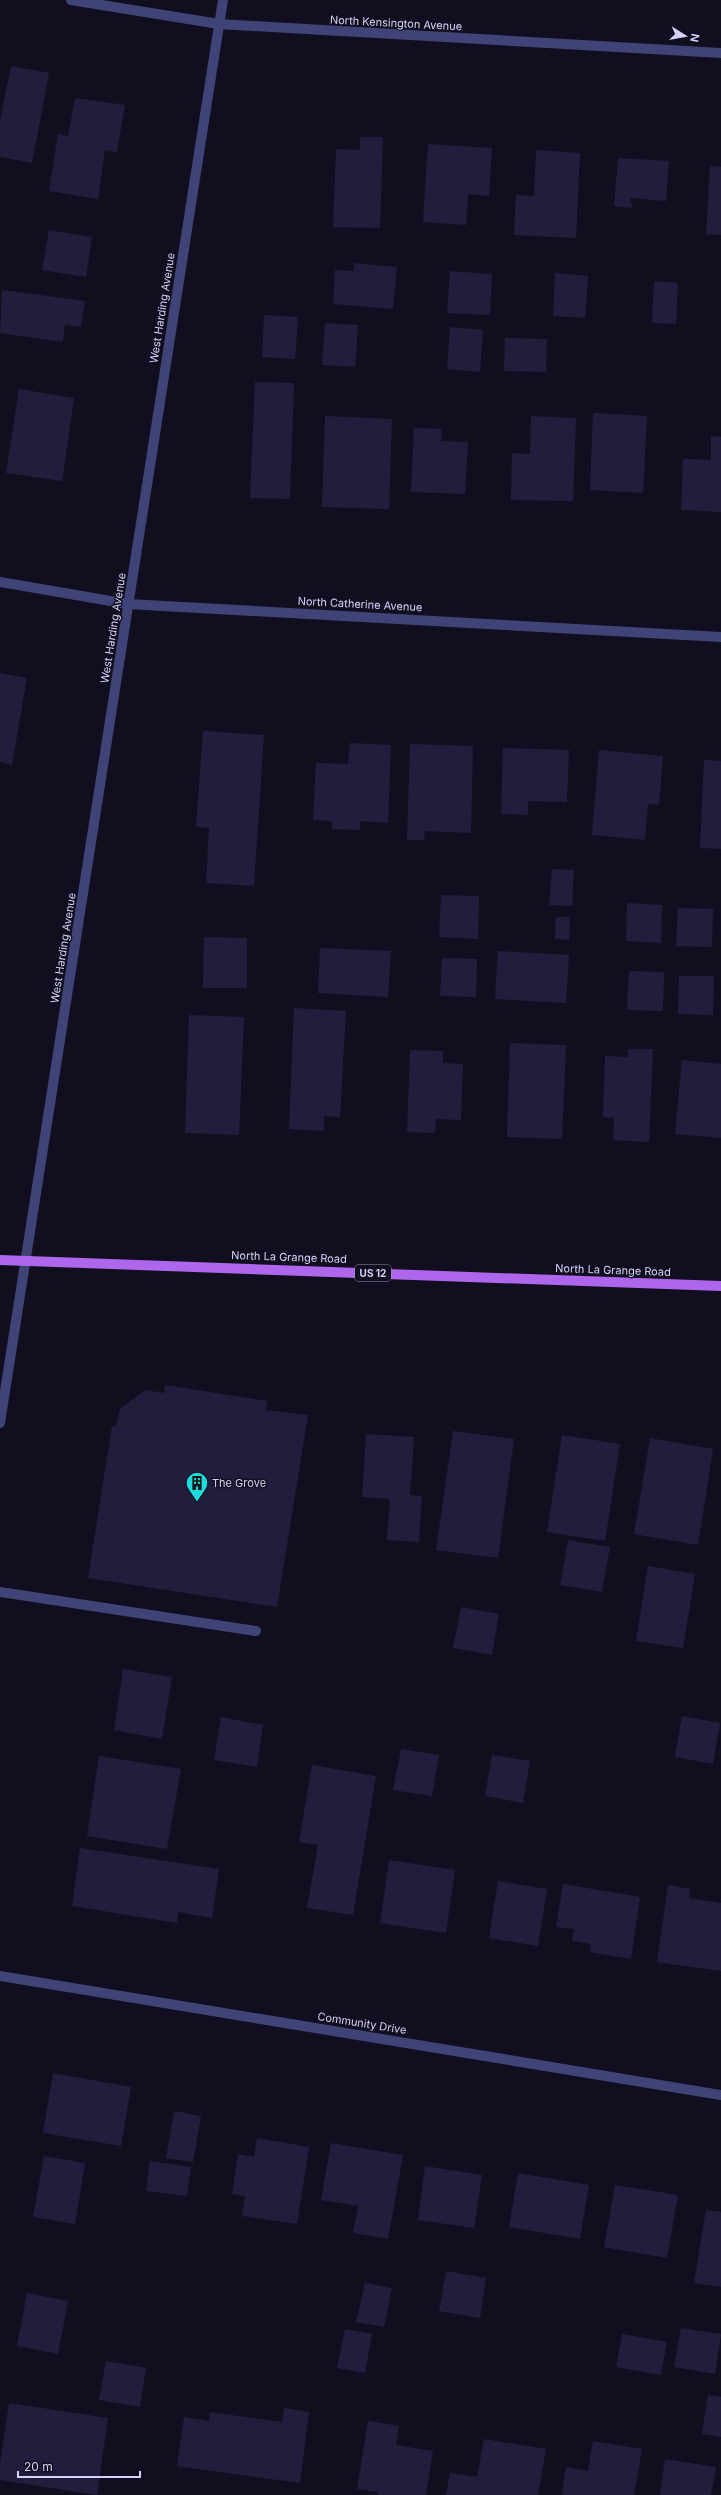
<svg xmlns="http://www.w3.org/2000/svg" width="721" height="2495" font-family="Inter,sans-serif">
  <rect width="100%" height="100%" fill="#110f1f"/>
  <g fill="#211e3d">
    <path d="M11 66 49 73 32 163 0 157V121Z"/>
    <path d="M75 98 125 105 117 152 105 150 98 199 49 191 58 134 68 136Z"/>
    <path d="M360 137H383L380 228 333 227 336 149 360 150Z"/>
    <path d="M428 144 492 148 489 196 468 194 466 225 423 222Z"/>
    <path d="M536 150 580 153 576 238 514 235 516 195 534 196Z"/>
    <path d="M618 158 669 161 666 201 630 198 633 208 614 206Z"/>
    <path d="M710 166 721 167V235L706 234Z"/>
    <path d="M49 230 92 237 86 277 42 270Z"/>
    <path d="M354 263 397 267 393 309 333 304 335 270 354 271Z"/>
    <path d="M450 271 492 274 490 315 447 313Z"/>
    <path d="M555 273 588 276 585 318 553 316Z"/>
    <path d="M654 281 678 283 676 324 652 323Z"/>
    <path d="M2 290 85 301 81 327 65 325 63 342 0 333Z"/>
    <path d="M264 315 298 317 295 359 262 357Z"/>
    <path d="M325 323 358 325 355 367 322 365Z"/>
    <path d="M450 327 483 330 480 372 447 369Z"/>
    <path d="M505 338 547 339 546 372 504 371Z"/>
    <path d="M255 382 294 383 290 499 250 498Z"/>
    <path d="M19 389 74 398 62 481 6 473Z"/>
    <path d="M593 413 647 416 643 493 590 490Z"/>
    <path d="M325 416 392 419 389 509 322 507Z"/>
    <path d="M531 416 576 418 573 501 511 500 512 453 530 454Z"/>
    <path d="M414 428 442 429 441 441 468 442 465 494 411 492Z"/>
    <path d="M711 436 721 437V512L681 510 683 459 711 460Z"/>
    <path d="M0 673 27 678 12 765 0 762Z"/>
    <path d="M203 731 264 735 254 886 206 883 209 828 196 827Z"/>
    <path d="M350 743 391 745 388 823 360 821V830L332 829V821L313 820 316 763 348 764Z"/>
    <path d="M410 744 473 746 471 833 425 831 424 840H407Z"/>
    <path d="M503 748 569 750 567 802 528 801V815L501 814Z"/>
    <path d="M599 750 663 756 659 805 648 804 645 840 592 835Z"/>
    <path d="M704 760 721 761V849L700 848Z"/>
    <path d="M552 869 574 870 572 906 549 905Z"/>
    <path d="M441 895 479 896 478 939 439 937Z"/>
    <path d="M627 903 662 905 661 943 626 941Z"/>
    <path d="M678 908 713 909 712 947 676 946Z"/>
    <path d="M556 917H570L569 940 555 939Z"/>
    <path d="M204 937 247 938V988H203Z"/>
    <path d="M320 948 391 951 388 997 318 993Z"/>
    <path d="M498 951 569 955 566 1003 495 999Z"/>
    <path d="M442 958 477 959 476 997 440 996Z"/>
    <path d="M629 971 664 972 663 1011 627 1010Z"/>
    <path d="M679 976H714L713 1015 678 1014Z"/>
    <path d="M294 1008 346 1011 340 1117 324 1116V1131L289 1129Z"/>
    <path d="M189 1015 244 1017 239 1135 185 1133Z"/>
    <path d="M510 1043 566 1045 562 1139 507 1137Z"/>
    <path d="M628 1049H653L649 1142 613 1140 614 1118 603 1117 605 1056 628 1057Z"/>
    <path d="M410 1050 443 1051V1063L463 1064 461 1120 436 1119 435 1133 407 1132Z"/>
    <path d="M682 1060 721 1064V1138L675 1134Z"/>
    <path d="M165 1385 267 1401 266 1410 308 1415 277 1607 88 1578 112 1426 116 1427 120 1409 145 1390 164 1393Z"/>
    <path d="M453 1431 514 1439 498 1558 436 1550Z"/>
    <path d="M366 1434 414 1437 410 1495 422 1496 419 1542 387 1540 390 1499 362 1497Z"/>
    <path d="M562 1435 620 1444 605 1541 547 1532Z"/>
    <path d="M650 1438 713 1449 698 1545 634 1534Z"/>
    <path d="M568 1540 610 1547 602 1592 560 1585Z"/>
    <path d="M648 1566 695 1574 683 1648 636 1641Z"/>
    <path d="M461 1607 499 1614 492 1655 453 1648Z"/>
    <path d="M123 1669 172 1677 162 1739 114 1730Z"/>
    <path d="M682 1716 720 1723 713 1764 675 1757Z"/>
    <path d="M221 1717 263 1725 257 1767 214 1760Z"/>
    <path d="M401 1749 439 1755 432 1796 393 1790Z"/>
    <path d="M492 1755 530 1761 523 1803 485 1796Z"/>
    <path d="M99 1756 181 1769 167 1849 87 1836Z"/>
    <path d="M312 1765 376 1776 353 1915 307 1908 318 1845 299 1842Z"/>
    <path d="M80 1848 219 1869 212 1918 178 1912 177 1923 72 1906Z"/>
    <path d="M389 1860 455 1870 446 1933 380 1923Z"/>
    <path d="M498 1881 547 1889 538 1946 489 1938Z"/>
    <path d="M563 1884 640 1897 631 1959 590 1952 591 1944 572 1941 574 1929 556 1927Z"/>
    <path d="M668 1885 690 1889 689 1898 721 1903V1971L657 1962Z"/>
    <path d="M53 2073 131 2087 121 2146 43 2133Z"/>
    <path d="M174 2111 201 2116 193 2162 166 2158Z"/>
    <path d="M257 2138 309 2147 297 2224 242 2216 245 2196 232 2194 238 2154 254 2157Z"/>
    <path d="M331 2143 403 2155 388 2239 353 2233 358 2206 321 2200Z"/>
    <path d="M44 2156 85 2163 75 2224 33 2217Z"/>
    <path d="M150 2161 191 2167 187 2196 146 2191Z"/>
    <path d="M425 2166 482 2175 474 2228 418 2220Z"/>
    <path d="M518 2173 589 2185 580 2239 509 2227Z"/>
    <path d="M615 2185 678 2195 667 2258 604 2247Z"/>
    <path d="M706 2210 721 2212V2287L694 2283Z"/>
    <path d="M446 2271 486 2278 480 2318 439 2311Z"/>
    <path d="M365 2283 392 2288 384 2327 356 2322Z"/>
    <path d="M27 2293 68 2301 58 2354 17 2346Z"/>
    <path d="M681 2328 721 2334 715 2374 674 2367Z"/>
    <path d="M345 2329 372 2334 365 2373 337 2368Z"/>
    <path d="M622 2334 667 2342 661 2375 616 2367Z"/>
    <path d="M106 2361 146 2368 140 2407 99 2400Z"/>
    <path d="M708 2395 721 2397V2437L702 2434Z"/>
    <path d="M9 2403 108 2418 97 2495 0 2480V2464Z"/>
    <path d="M284 2408 309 2412 300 2483 177 2466 184 2417 209 2421 210 2412 282 2422Z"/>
    <path d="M368 2421 399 2426 396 2445 433 2451 426 2495H378V2492L357 2489Z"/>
    <path d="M484 2439 546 2449 538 2495H446L450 2473 477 2477Z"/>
    <path d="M593 2441 642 2449 634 2495H562L566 2467 588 2471Z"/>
    <path d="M665 2459 716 2467 711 2495H660Z"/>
  </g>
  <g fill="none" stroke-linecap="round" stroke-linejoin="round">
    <g stroke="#404378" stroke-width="10">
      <path d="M71 0 219 24 721 53"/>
      <path d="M0 582 128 604 721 637"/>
      <path d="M0 1423 223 0"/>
      <path d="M0 1592 256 1631"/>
      <path d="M0 1976 721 2095"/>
    </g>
    <path stroke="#ae67ec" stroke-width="10" d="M0 1260 721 1286"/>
  </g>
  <defs>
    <g id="building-pin" transform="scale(1.15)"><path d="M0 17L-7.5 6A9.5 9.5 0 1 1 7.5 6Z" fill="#1cdbdc" stroke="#110f1f"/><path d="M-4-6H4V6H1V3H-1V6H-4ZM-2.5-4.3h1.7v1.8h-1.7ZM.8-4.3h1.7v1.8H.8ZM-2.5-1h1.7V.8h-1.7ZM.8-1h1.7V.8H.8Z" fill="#111"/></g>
  </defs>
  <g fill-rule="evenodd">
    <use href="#building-pin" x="197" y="1483"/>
  </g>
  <g text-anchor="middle" stroke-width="3" stroke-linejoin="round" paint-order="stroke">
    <rect fill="#110f1f" stroke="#9a98b8" stroke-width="1" x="355" y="1265" width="36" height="16" rx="3"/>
    <g font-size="10" font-weight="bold" fill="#d4d3f9">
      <text x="373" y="1277">US 12</text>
    </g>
    <g font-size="11" fill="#d4d3f9" stroke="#110f1f">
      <text transform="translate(396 23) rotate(3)" y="4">North Kensington Avenue</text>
      <text transform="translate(162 308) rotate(-81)" y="4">West Harding Avenue</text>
      <text transform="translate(360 604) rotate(3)" y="4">North Catherine Avenue</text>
      <text transform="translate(113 628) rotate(-81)" y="4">West Harding Avenue</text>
      <text transform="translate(63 948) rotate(-81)" y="4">West Harding Avenue</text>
      <text transform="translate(289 1257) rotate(2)" y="4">North La Grange Road</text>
      <text transform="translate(613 1270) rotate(2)" y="4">North La Grange Road</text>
      <text transform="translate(362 2023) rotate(9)" y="4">Community Drive</text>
    </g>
    <g font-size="11" fill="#d4d3f9" stroke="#110f1f" text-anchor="start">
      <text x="212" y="1487">The Grove</text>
    </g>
  </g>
  <g transform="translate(685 36) rotate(101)" stroke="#110f1f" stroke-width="3" paint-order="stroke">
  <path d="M0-3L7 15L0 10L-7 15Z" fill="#d4d3f9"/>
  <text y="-6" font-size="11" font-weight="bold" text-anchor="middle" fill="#d4d3f9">N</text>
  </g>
  <path d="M18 2471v6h122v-6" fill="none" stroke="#d4d3f9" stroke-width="2"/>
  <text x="24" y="2471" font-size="12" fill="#d4d3f9" stroke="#110f1f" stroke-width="3" paint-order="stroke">20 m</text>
</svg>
